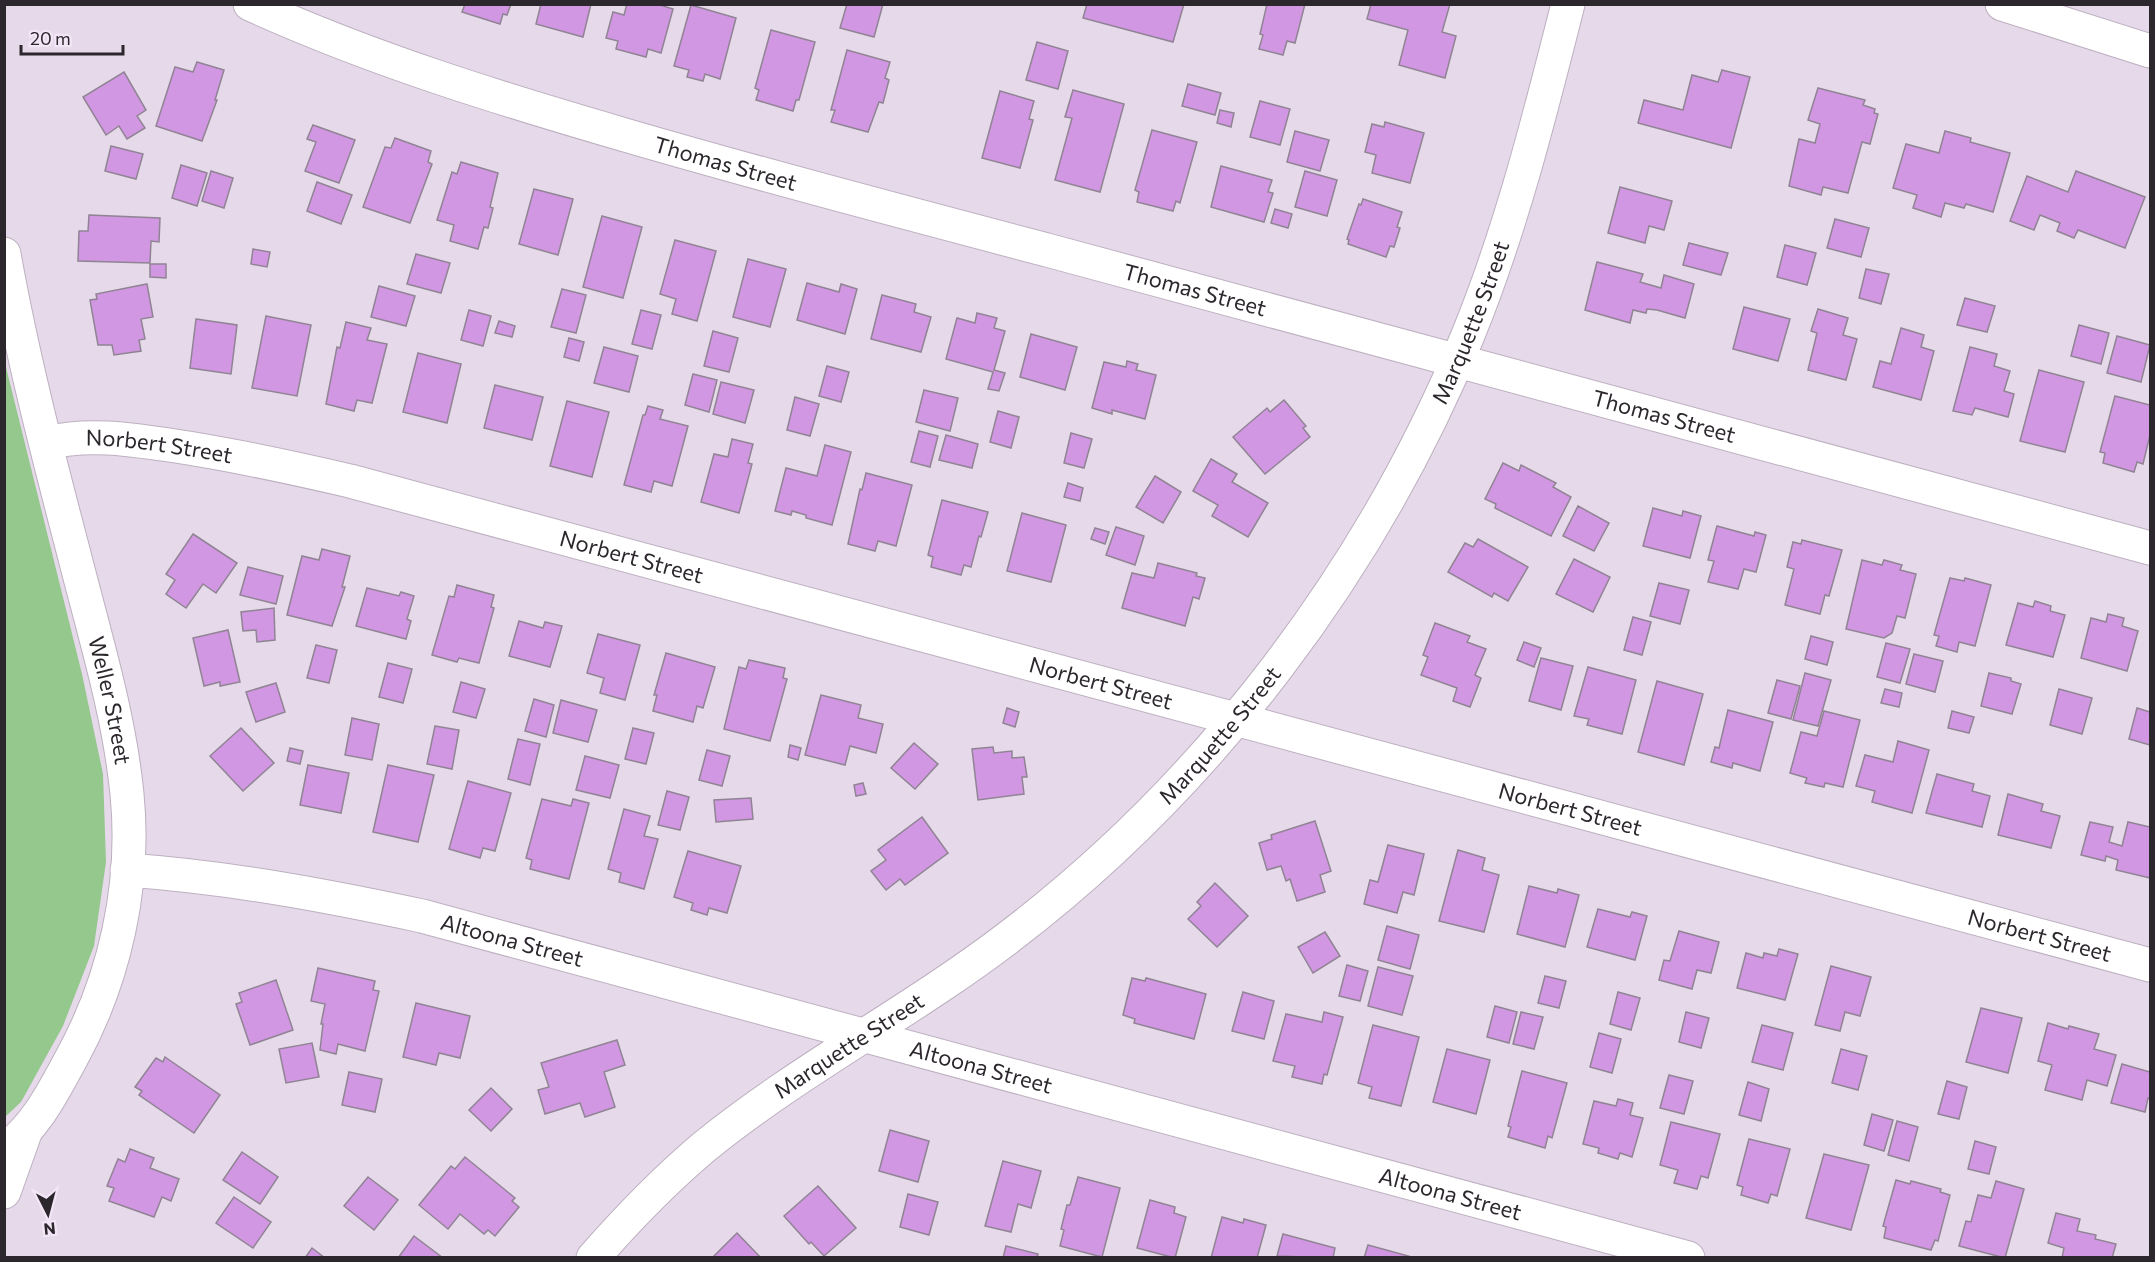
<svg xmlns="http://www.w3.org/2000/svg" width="2155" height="1262" font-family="Commissioner,sans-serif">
  <rect width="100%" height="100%" fill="#e6d9ea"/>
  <path fill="#94c88d" d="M4 359 82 674 103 774 106 862 94 946 63 1026 21 1102 5 1117Z"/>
  <g fill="#d297e3" stroke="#908494" stroke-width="1.5">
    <path d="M465 4H511L507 15 503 14 500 24 462 12Z"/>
    <path d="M541 4H591L583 37 536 24Z"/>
    <path d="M627 4H657L673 9 661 53 648 49 646 57 616 49 618 41 606 38 613 12 624 15Z"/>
    <path d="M847 4H883L874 37 840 28Z"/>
    <path d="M1087 4H1184L1173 42 1083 18Z"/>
    <path d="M1267 4H1305L1295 43 1287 41 1283 55 1259 49 1263 35 1260 34Z"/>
    <path d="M1371 4H1450L1442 32 1456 36 1445 78 1399 65 1408 30 1367 19Z"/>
    <path d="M691 5 736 18 720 79 705 74 703 81 687 77 689 70 674 66Z"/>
    <path d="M771 30 815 42 799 100H796L793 111 756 100 759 90 755 88Z"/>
    <path d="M1037 42 1068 51 1058 89 1026 80Z"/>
    <path d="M847 50 890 62 885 78 889 80 883 103 879 102 868 132 831 122 835 110H831Z"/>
    <path d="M197 62 224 70 215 100H217L202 141 156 126 175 67 193 72Z"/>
    <path d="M1722 70 1750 77 1731 148 1638 123 1644 100 1683 110 1692 75 1718 82Z"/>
    <path d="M124 72 146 110 137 116 145 128 127 139 119 126 106 135 83 97Z"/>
    <path d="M1188 84 1221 93 1215 115 1182 106Z"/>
    <path d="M1818 88 1865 100 1863 105 1875 109 1874 113 1878 114 1870 144 1862 142 1848 193 1823 187 1821 195 1789 186 1799 139 1815 143 1820 124 1808 120Z"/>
    <path d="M1073 90 1124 104 1100 192 1055 180 1072 118 1065 117Z"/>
    <path d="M1000 91 1034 101 1029 119 1033 120 1020 168 982 158Z"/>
    <path d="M1260 101 1290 109 1280 145 1250 137Z"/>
    <path d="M1220 110 1234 113 1231 127 1217 123Z"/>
    <path d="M1385 122 1424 133 1410 183 1372 173 1376 155 1365 152 1372 124 1384 127Z"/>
    <path d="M313 125 355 140 339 183 305 171 316 142 307 139Z"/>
    <path d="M1152 130 1197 142 1180 203 1176 201 1173 211 1137 202 1139 192 1135 190Z"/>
    <path d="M1295 131 1329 140 1320 171 1287 162Z"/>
    <path d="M1945 131 1971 138 1970 142 2010 153 1993 212 1966 204 1964 208 1945 203 1941 217 1913 208 1917 195 1893 188 1906 144 1939 153Z"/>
    <path d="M395 138 431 151 428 162 432 164 410 223 363 207 385 147 391 148Z"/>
    <path d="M111 146 143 154 136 179 105 171Z"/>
    <path d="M461 162 498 173 490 207 493 208 488 228 484 227 478 249 450 241 454 225 437 220 452 172 457 174Z"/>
    <path d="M181 165 207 173 197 206 172 198Z"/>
    <path d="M1221 166 1272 180 1268 192 1273 193 1264 222 1211 207Z"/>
    <path d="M211 171 233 178 224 208 202 201Z"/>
    <path d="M1305 171 1337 180 1327 216 1295 207Z"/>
    <path d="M2076 171 2145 197 2125 248 2078 230 2074 238 2057 231 2060 223 2040 215 2034 230 2010 221 2027 176 2068 192Z"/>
    <path d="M317 182 352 195 341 224 307 211Z"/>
    <path d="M1620 187 1672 201 1664 230 1649 226 1645 243 1608 233Z"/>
    <path d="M534 189 573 199 558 255 519 244Z"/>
    <path d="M1363 199 1402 212 1397 227 1400 228 1394 247 1390 246 1386 257 1348 244 1349 240 1347 239 1359 204 1361 205Z"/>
    <path d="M1275 209 1292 214 1288 228 1271 223Z"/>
    <path d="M89 215 160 218 159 242 151 241 150 263 78 261 79 231H88Z"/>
    <path d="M602 216 642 227 623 298 583 287Z"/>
    <path d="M1835 219 1869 228 1861 257 1827 248Z"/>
    <path d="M675 240 716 251 697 321 672 314 676 299 660 294Z"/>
    <path d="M1689 243 1728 253 1721 275 1683 265Z"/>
    <path d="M1785 245 1816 253 1807 285 1777 277Z"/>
    <path d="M253 249 270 252 267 267 251 264Z"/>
    <path d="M416 254 450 263 441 293 407 284Z"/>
    <path d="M748 259 786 269 770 327 733 317Z"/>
    <path d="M1597 262 1643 274 1640 282 1661 288 1664 275 1694 284 1685 318 1657 310 1647 309 1646 313 1633 310 1630 323 1585 310Z"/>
    <path d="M150 264H166V278L150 277Z"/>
    <path d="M1866 269 1889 274 1881 304 1859 298Z"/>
    <path d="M807 283 839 292 841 284 857 289 845 334 797 320Z"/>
    <path d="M147 284 153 317 141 319 145 339 139 340 141 351 114 355 112 345H98L90 300 97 299 96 294Z"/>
    <path d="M379 286 415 296 406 326 371 317Z"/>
    <path d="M562 289 586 295 576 333 551 327Z"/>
    <path d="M882 295 916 304 914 312 931 317 921 352 871 339Z"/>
    <path d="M1965 298 1995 306 1987 332 1957 325Z"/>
    <path d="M1744 307 1790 319 1778 361 1733 349Z"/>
    <path d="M1818 309 1848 318 1843 335 1857 339 1846 380 1808 370 1817 333 1811 331Z"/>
    <path d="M469 310 491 316 483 346 461 340Z"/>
    <path d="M641 310 661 315 652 349 632 344Z"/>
    <path d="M977 313 997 318 994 328 1005 331 994 370 1005 373 999 391 988 389 993 372 946 359 957 318 975 323Z"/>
    <path d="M266 316 311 325 297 396 252 388Z"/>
    <path d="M196 319 237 325 231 374 190 368Z"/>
    <path d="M499 321 515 326 512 337 495 333Z"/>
    <path d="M346 322 371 328 367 340 387 344 372 403 357 400 354 411 326 404 337 347 340 348Z"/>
    <path d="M2079 325 2109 333 2101 364 2071 356Z"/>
    <path d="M1901 328 1924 335 1921 347 1934 351 1921 400 1873 387 1880 361 1891 364Z"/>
    <path d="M713 331 738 338 729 372 704 366Z"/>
    <path d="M1031 334 1077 347 1065 390 1020 377Z"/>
    <path d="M2117 336 2150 345 2141 382 2107 373Z"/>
    <path d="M569 338 584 342 579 361 564 357Z"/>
    <path d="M604 347 638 356 629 392 594 383Z"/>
    <path d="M1970 347 1997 354 1994 366 2010 371 2004 391 2014 394 2008 417 1975 408 1972 415 1953 411Z"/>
    <path d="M418 353 461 364 447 423 403 412Z"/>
    <path d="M1127 361 1138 364 1136 370 1156 375 1145 419 1112 410V414L1092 408 1104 362 1126 367Z"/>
    <path d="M827 366 849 372 841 402 819 396Z"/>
    <path d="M2039 370 2084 382 2065 452 2020 441Z"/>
    <path d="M693 374 717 380 709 412 685 405Z"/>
    <path d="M721 382 754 390 745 423 713 414Z"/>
    <path d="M495 385 543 397 532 440 484 428Z"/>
    <path d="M924 390 958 398 950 431 916 422Z"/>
    <path d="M2115 396 2150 405V435L2143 464 2137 462 2134 472 2103 463 2105 453 2100 452Z"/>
    <path d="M795 397 819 404 810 436 787 430Z"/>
    <path d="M1284 400 1306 426 1303 428 1310 437 1265 474 1233 437 1267 408 1270 412Z"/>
    <path d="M567 401 609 412 592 477 550 466Z"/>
    <path d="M648 406 663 410 660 419 688 426 672 486 654 481 651 492 624 485 643 415H645Z"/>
    <path d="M998 411 1019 417 1011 448 990 442Z"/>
    <path d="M919 431 938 436 930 467 911 462Z"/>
    <path d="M1071 433 1092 439 1084 468 1064 463Z"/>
    <path d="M946 435 978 444 972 468 939 460Z"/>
    <path d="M732 439 753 444 748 463 752 464 739 513 701 502 714 454 728 457Z"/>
    <path d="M825 445 851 452 832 525 806 518V515L792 511 791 515 775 511 786 468 817 476Z"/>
    <path d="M1211 459 1237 474 1232 482 1268 503 1248 537 1212 516 1218 505 1193 491Z"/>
    <path d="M1503 463 1519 471 1521 465 1556 483 1553 487 1571 497 1551 536 1495 508 1496 504 1485 499Z"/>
    <path d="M866 473 912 485 896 546 878 541 875 551 848 544 860 489 862 490Z"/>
    <path d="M1155 476 1181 492 1163 523 1136 507Z"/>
    <path d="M1068 483 1083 488 1080 501 1064 497Z"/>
    <path d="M942 500 988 512 981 537 979 536 971 567 964 565 961 575 931 567 933 557 928 555Z"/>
    <path d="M1578 506 1609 523 1594 551 1563 536Z"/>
    <path d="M1653 508 1682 516 1683 511 1701 516 1690 558 1643 546Z"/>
    <path d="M1022 513 1066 525 1051 582 1007 571Z"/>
    <path d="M1717 526 1754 536 1755 532 1766 535 1756 572 1744 569 1738 589 1708 582 1714 561 1708 560Z"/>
    <path d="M1116 527 1144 536 1135 565 1106 555Z"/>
    <path d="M1095 528 1109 532 1105 544 1091 539Z"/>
    <path d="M193 534 237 563 216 593 203 584 186 608 166 594 175 580 166 574Z"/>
    <path d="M1478 539 1528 567 1508 601 1494 593 1492 597 1448 572 1465 543 1473 547Z"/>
    <path d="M1802 540 1842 550 1829 596 1825 595 1820 614 1785 605 1794 569 1787 567 1793 542 1801 544Z"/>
    <path d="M322 549 350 556 342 587H345L332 626 287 615 302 556 319 560Z"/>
    <path d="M1574 559 1610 577 1593 612 1556 594Z"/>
    <path d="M1862 560 1882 565 1884 560 1902 565 1900 570 1916 574 1905 618 1897 616 1892 633 1884 638 1846 629Z"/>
    <path d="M1158 563 1197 573 1196 576 1205 578 1199 599 1193 597 1185 626 1122 608 1132 573 1154 578Z"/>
    <path d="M248 567 283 576 276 604 240 595Z"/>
    <path d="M1950 578 1964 581 1965 578 1991 585 1975 646 1959 642 1957 652 1936 646 1939 636 1934 635Z"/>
    <path d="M1659 583 1689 590 1680 624 1650 616Z"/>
    <path d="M457 585 494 595 491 607 494 608 479 663 459 658 457 662 432 655 449 596 454 597Z"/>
    <path d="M367 588 399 596 401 592 414 596 407 619 411 621 406 639 356 626Z"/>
    <path d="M2035 601 2051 606 2050 611 2065 615 2053 657 2006 645 2018 603 2033 607Z"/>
    <path d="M274 608 275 640 257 642 256 630 243 631 241 612Z"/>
    <path d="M2108 614 2124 618 2122 626 2138 631 2127 671 2081 658 2091 618 2106 622Z"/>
    <path d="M1633 617 1651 622 1642 655 1624 650Z"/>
    <path d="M519 621 543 628 545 622 562 626 550 667 509 656Z"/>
    <path d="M1435 623 1470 636 1467 642 1486 649 1475 675 1481 678 1470 707 1453 701 1457 688 1421 675 1428 657 1423 655Z"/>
    <path d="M228 630 240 682 220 686V682L204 686 193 638Z"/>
    <path d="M598 634 640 645 625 700 600 693 604 678 587 673Z"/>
    <path d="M1811 636 1833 642 1827 665 1805 659Z"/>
    <path d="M1524 642 1541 648 1534 667 1517 660Z"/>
    <path d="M1886 643 1910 649 1900 683 1877 677Z"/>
    <path d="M316 645 337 650 329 683 307 678Z"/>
    <path d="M666 653 715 667 703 708 697 706 693 722 653 711 657 695H654Z"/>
    <path d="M1914 654 1943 661 1935 692 1906 684Z"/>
    <path d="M1541 658 1573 666 1561 710 1529 701Z"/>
    <path d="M749 660 785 668 783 678 787 679 770 741 724 729 739 667 746 669Z"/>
    <path d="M388 663 412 669 403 703 379 697Z"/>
    <path d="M1588 667 1636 680 1622 734 1587 725 1589 719 1574 716Z"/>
    <path d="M1805 673 1831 680 1818 726 1793 720Z"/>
    <path d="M1989 673 2011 678V681L2021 684 2012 714 1981 706Z"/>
    <path d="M1777 680 1800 686 1791 719 1768 713Z"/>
    <path d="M1657 681 1703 694 1684 765 1638 752Z"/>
    <path d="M461 682 485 689 476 718 453 712Z"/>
    <path d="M276 683 285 712 256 722 246 692Z"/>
    <path d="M1885 689 1902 693 1899 707 1881 703Z"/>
    <path d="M2059 689 2092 698 2082 734 2050 725Z"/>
    <path d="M821 695 861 705 858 718 883 724 876 753 850 746 845 765 805 755Z"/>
    <path d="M534 699 554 705 546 737 525 731Z"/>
    <path d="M561 700 597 710 588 742 553 733Z"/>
    <path d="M1007 708 1019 712 1015 727 1003 723Z"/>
    <path d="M2137 708 2150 712V745L2129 739Z"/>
    <path d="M1728 710 1773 722 1760 771 1733 763 1732 768 1711 762 1715 747 1719 748Z"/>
    <path d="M1824 711 1860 720 1843 787 1825 783 1824 787 1805 783 1807 778 1790 773 1801 732 1817 736Z"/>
    <path d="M1952 711 1974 717 1969 733 1948 728Z"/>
    <path d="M352 718 379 724 372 760 345 755Z"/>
    <path d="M435 726 459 730 452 769 427 764Z"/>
    <path d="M241 728 274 763 243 791 210 756Z"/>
    <path d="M633 728 654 733 646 764 625 759Z"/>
    <path d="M518 739 540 744 530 785 508 779Z"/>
    <path d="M1898 741 1929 750 1912 813 1872 802 1875 791 1856 786 1865 755 1893 762Z"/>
    <path d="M914 743 938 764 915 789 891 768Z"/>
    <path d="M790 745 801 748 798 760 788 757Z"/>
    <path d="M993 747 994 753 1012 751V758L1024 757 1027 777H1022L1024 794 978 800 972 749Z"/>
    <path d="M290 748 303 751 300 764 287 761Z"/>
    <path d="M707 750 730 756 722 786 699 780Z"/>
    <path d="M585 756 619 765 610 798 576 790Z"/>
    <path d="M308 765 349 773 341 813 300 805Z"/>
    <path d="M388 765 434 775 418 842 373 832Z"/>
    <path d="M1937 774 1974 784 1972 791 1990 796 1982 827 1926 813Z"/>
    <path d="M468 781 511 793 495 851 483 848 480 858 449 849Z"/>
    <path d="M863 783 866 794 856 796 854 785Z"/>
    <path d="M667 791 689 797 680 830 658 825Z"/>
    <path d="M2008 794 2043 804 2041 811 2060 816 2051 848 1998 835Z"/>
    <path d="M751 798 753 819 716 822 714 800Z"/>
    <path d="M542 799 571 806 573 799 589 803 569 879 530 869 532 860 526 858Z"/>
    <path d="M624 809 650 816 644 836 658 839 644 889 619 882 621 873 608 869Z"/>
    <path d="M922 817 948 853 905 885 900 879 886 890 871 871 886 860 878 850Z"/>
    <path d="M1315 821 1331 871 1320 875 1325 892 1297 901 1290 879 1286 881 1281 866 1267 870 1259 843 1272 839 1271 835Z"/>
    <path d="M2090 822 2113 827 2109 842 2122 846 2128 822 2150 827V878L2116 870 2118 860 2106 856 2105 861 2081 855Z"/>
    <path d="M1388 845 1424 854 1414 895 1403 892 1397 913 1364 904 1370 880 1378 882Z"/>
    <path d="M1458 850 1485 858 1482 870 1499 875 1484 932 1439 921Z"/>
    <path d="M688 851 741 866 727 913 709 908 707 915 691 910 693 903 674 897Z"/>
    <path d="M1215 883 1248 916 1217 947 1188 919 1201 906 1197 902Z"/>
    <path d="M1529 886 1557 893 1558 889 1579 895 1565 947 1517 934Z"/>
    <path d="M1598 909 1630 917 1632 912 1647 916 1635 960 1587 947Z"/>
    <path d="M1387 926 1419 935 1410 969 1378 960Z"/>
    <path d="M1679 931 1719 942 1711 973 1697 970 1692 989 1659 980 1664 960 1670 961Z"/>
    <path d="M1325 932 1340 956 1313 973 1298 947Z"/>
    <path d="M1779 949 1798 954 1785 1000 1737 988 1746 953 1763 958 1764 953 1777 956Z"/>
    <path d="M1347 965 1368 971 1360 1001 1339 996Z"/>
    <path d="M1831 966 1871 977 1860 1016 1845 1012 1840 1031 1815 1025Z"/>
    <path d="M1378 967 1413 976 1402 1015 1368 1006Z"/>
    <path d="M318 968 375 981 373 990 379 991 365 1051 338 1044 336 1054 320 1050 323 1024H321L325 1004 311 1001Z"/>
    <path d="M1545 976 1566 981 1559 1008 1538 1003Z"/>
    <path d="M1132 978 1145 981 1146 978 1206 994 1194 1039 1134 1023 1135 1019 1123 1015Z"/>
    <path d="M276 980 293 1030 250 1045 236 1004 242 1002 239 993Z"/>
    <path d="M1243 992 1274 1001 1264 1039 1232 1031Z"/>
    <path d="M1618 992 1640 998 1631 1030 1610 1024Z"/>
    <path d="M416 1003 470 1016 460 1058 439 1053 436 1065 403 1057Z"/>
    <path d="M1495 1006 1517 1012 1509 1043 1487 1037Z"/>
    <path d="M1981 1008 2022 1018 2008 1073 1966 1062Z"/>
    <path d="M1324 1012 1343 1017 1327 1075 1324 1074 1322 1084 1292 1077 1295 1066 1273 1061 1286 1014 1322 1022Z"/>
    <path d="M1521 1012 1543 1017 1534 1049 1513 1044Z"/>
    <path d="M1686 1012 1709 1018 1701 1048 1679 1042Z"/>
    <path d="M2048 1023 2068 1029 2069 1026 2099 1034 2094 1049 2116 1055 2107 1086 2087 1080 2082 1100 2045 1090 2052 1065 2038 1061Z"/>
    <path d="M1373 1025 1419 1037 1401 1106 1369 1098 1372 1087 1358 1083Z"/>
    <path d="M1762 1025 1793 1033 1783 1070 1752 1062Z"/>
    <path d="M1599 1033 1621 1039 1612 1073 1590 1067Z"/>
    <path d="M617 1040 625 1065 604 1072 615 1107 585 1117 580 1103 545 1114 538 1090 549 1087 541 1063Z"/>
    <path d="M312 1043 319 1077 286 1083 279 1049Z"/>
    <path d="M1447 1049 1490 1060 1476 1114 1433 1102Z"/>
    <path d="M1841 1049 1867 1056 1858 1090 1832 1083Z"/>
    <path d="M165 1057 220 1095 194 1133 139 1095 142 1091 135 1087 156 1058 163 1062Z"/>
    <path d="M2122 1064 2150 1072V1099L2148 1098 2145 1112 2111 1103Z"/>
    <path d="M1522 1071 1567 1083 1552 1138 1548 1136 1545 1148 1508 1137 1511 1127 1508 1126Z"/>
    <path d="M349 1072 382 1079 375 1112 342 1105Z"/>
    <path d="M1669 1075 1693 1081 1684 1114 1660 1108Z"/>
    <path d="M1947 1081 1967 1087 1959 1119 1938 1114Z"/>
    <path d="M1748 1082 1769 1089 1761 1121 1739 1115Z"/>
    <path d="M491 1088 512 1109 491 1131 469 1110Z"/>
    <path d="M1618 1099 1633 1103 1630 1115 1643 1118 1632 1157 1620 1153 1618 1159 1598 1153 1599 1148 1583 1144 1594 1101 1616 1106Z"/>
    <path d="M1872 1114 1893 1120 1884 1151 1864 1145Z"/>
    <path d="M1897 1121 1918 1127 1909 1161 1888 1155Z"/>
    <path d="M1671 1122 1720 1134 1708 1178 1701 1176 1697 1189 1674 1183 1678 1170 1660 1165Z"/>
    <path d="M890 1130 929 1141 918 1182 879 1171Z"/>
    <path d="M1749 1139 1790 1149 1777 1196 1771 1194 1768 1203 1741 1195 1743 1187 1737 1185Z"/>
    <path d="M1975 1141 1996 1147 1989 1174 1968 1169Z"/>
    <path d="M130 1149 154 1158 150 1168 179 1179 171 1201 162 1197 154 1217 109 1201 114 1188 107 1186 118 1159 125 1162Z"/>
    <path d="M242 1152 278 1177 260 1204 223 1180Z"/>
    <path d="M1824 1154 1869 1165 1851 1230 1806 1218Z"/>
    <path d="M465 1157 515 1198 512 1201 519 1207 495 1236 488 1230 484 1234 460 1214 448 1229 419 1205 451 1166 455 1169Z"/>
    <path d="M1003 1161 1041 1171 1031 1208 1018 1204 1011 1232 985 1226Z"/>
    <path d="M368 1177 398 1200 374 1230 344 1206Z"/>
    <path d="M1078 1177 1120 1188 1102 1257 1060 1246 1064 1230 1061 1229 1067 1205H1070Z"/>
    <path d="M1896 1180 1910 1184 1911 1181 1941 1189 1940 1192 1950 1195 1938 1241 1935 1240 1931 1250 1884 1238 1886 1227 1883 1226Z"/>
    <path d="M1996 1181 2024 1189 2005 1258 1959 1246 1966 1221 1971 1222 1978 1195 1991 1198Z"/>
    <path d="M818 1186 856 1228 824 1256 811 1242 809 1244 784 1216Z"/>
    <path d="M908 1194 938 1202 929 1235 900 1227Z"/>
    <path d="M234 1197 271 1222 253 1248 216 1223Z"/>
    <path d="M1150 1200 1175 1207 1174 1213 1186 1217 1175 1258 1137 1248Z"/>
    <path d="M2056 1213 2080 1219 2077 1231 2096 1235 2095 1239 2116 1244 2112 1258H2062L2064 1248 2048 1243Z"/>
    <path d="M1222 1217 1243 1223 1244 1219 1266 1225 1257 1258H1211Z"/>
    <path d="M737 1233 761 1258H712Z"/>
    <path d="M1283 1234 1335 1248 1333 1258 1277 1256Z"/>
    <path d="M414 1236 443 1258H398Z"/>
    <path d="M1368 1245 1412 1257V1258H1364Z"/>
    <path d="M1006 1246 1038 1254 1037 1258H1003Z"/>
    <path d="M312 1248 325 1258H305Z"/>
  </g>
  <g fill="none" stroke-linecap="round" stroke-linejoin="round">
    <g stroke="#bdb0c0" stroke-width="35">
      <g id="minor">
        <path id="s1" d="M250 4C371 59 498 98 625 135 765 176 906 213 1047 250 1415 349 1783 448 2150 548"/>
        <path d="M2002 4 2150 51"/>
        <path id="s2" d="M4 254C22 355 48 455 74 554 94 633 119 713 127 794 136 885 115 979 71 1059 53 1092 36 1127 4 1150"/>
        <path id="s3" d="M46 443C87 433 128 439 169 445 230 454 290 467 350 481L2150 965"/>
        <path id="s4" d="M127 870C227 877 324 895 422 916L1688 1258"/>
        <path d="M4 1192 25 1133"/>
        <path id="s5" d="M593 1258C627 1219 665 1180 704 1147 800 1069 911 1012 1009 937 1210 784 1372 569 1468 335 1511 230 1540 115 1568 4"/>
      </g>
    </g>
    <use href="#minor" stroke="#fff" stroke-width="33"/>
  </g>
  <g text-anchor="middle" stroke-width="4.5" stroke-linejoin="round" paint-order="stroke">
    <g font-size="22" fill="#2c272d" stroke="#f3e6f7">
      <text dy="8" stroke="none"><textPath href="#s1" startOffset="502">Thomas Street</textPath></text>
      <text dy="8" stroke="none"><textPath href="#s1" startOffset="988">Thomas Street</textPath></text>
      <text dy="8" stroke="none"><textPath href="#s5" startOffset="1306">Marquette Street</textPath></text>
      <text dy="8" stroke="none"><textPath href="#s1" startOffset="1474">Thomas Street</textPath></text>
      <text dy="8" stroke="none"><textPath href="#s3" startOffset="114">Norbert Street</textPath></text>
      <text dy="8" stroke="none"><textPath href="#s3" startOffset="600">Norbert Street</textPath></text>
      <text dy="8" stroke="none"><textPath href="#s3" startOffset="1086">Norbert Street</textPath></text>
      <text dy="8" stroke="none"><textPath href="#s2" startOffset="459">Weller Street</textPath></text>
      <text dy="8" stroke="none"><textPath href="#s5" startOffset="820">Marquette Street</textPath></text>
      <text dy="8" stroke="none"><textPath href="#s3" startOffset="1572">Norbert Street</textPath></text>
      <text dy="8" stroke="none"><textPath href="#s3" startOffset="2058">Norbert Street</textPath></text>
      <text dy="8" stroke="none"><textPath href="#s4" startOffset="392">Altoona Street</textPath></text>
      <text dy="8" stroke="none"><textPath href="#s5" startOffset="334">Marquette Street</textPath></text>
      <text dy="8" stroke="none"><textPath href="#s4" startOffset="878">Altoona Street</textPath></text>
      <text dy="8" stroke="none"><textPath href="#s4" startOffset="1364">Altoona Street</textPath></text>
    </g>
  </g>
  <rect width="2155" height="1262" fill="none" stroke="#2c272d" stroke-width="12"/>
  <g transform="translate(48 1214) rotate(174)" stroke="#f3e6f7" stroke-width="4.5" paint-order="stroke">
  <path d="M0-4.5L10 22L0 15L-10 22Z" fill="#2c272d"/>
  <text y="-9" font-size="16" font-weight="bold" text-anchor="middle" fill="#2c272d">N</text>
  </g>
  <path d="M21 45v9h102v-9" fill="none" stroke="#2c272d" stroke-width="3"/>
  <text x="30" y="45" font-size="18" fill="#2c272d" stroke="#f3e6f7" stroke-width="4.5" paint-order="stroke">20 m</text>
</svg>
